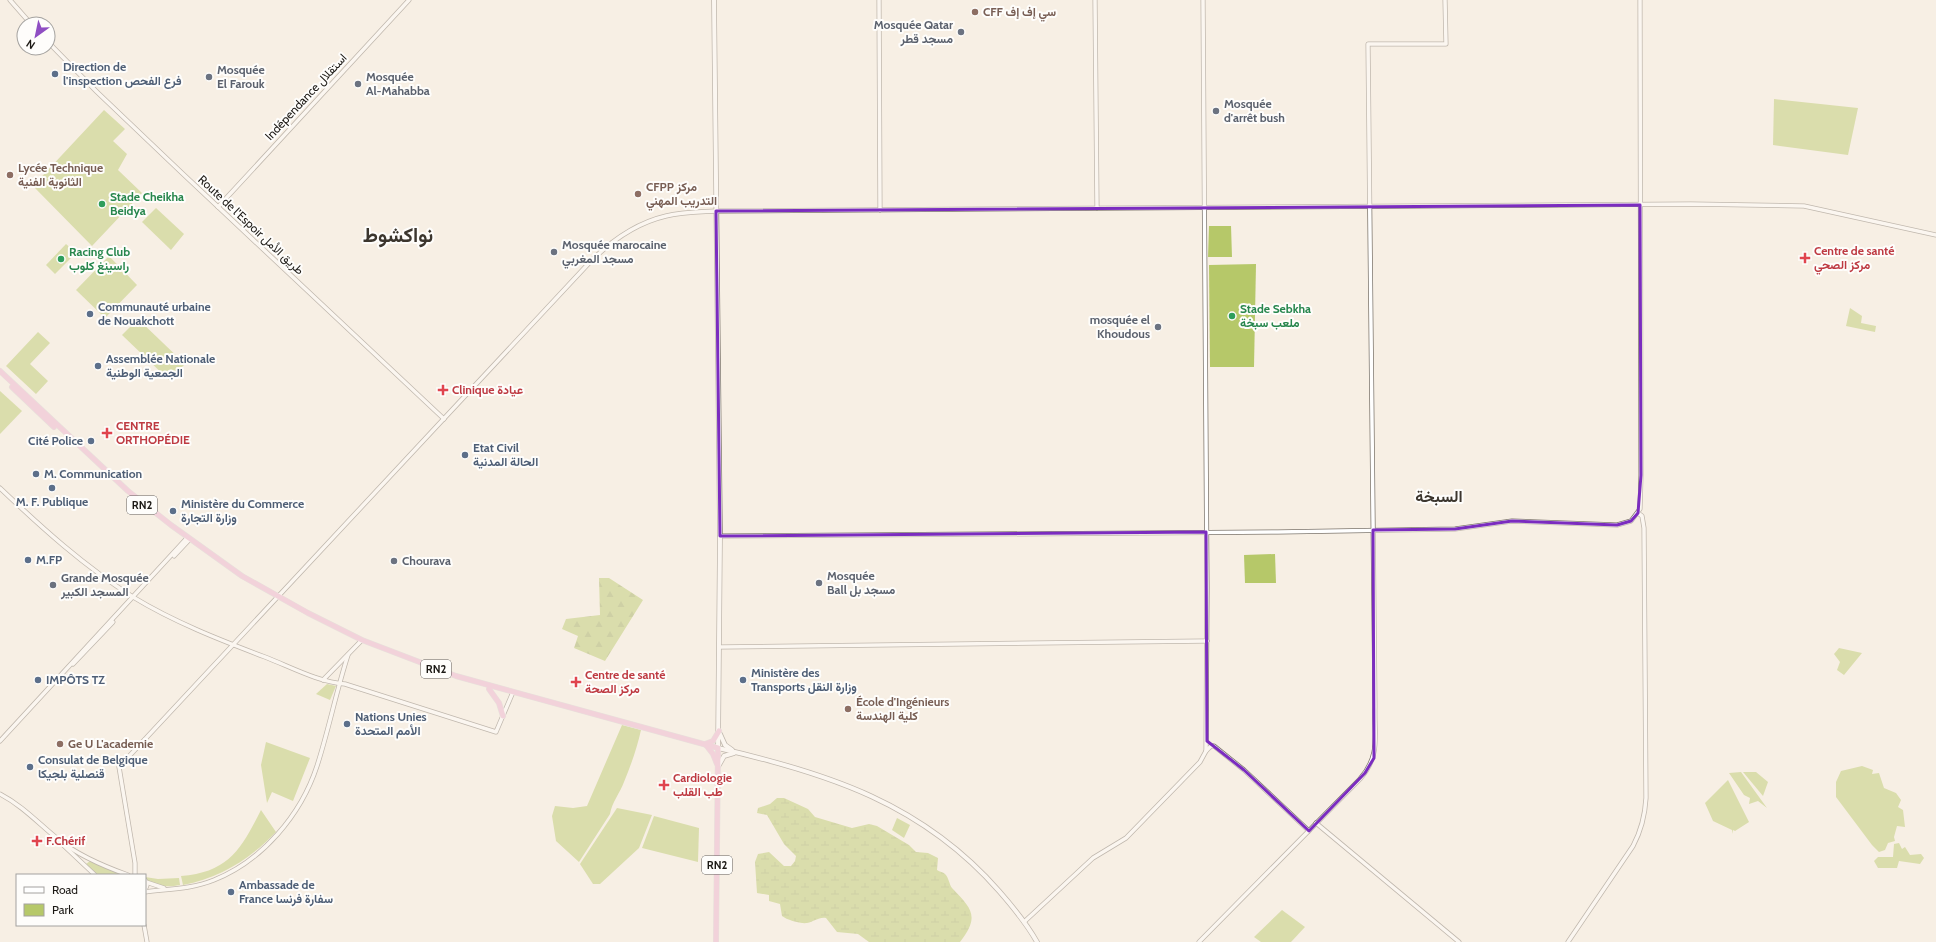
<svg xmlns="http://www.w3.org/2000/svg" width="1936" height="942" font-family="Cabin,Vazirmatn,sans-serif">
  <defs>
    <pattern id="forest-firs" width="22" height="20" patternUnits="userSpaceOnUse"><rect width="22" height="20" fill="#b6c869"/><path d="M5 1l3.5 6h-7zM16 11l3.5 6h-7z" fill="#9cab5a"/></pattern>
    <pattern id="wetland-marsh" width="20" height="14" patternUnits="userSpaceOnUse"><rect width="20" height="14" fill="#b6c869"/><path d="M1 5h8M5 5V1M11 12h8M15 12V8" fill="none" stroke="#9cab5a"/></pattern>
  </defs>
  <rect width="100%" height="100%" fill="#f7efe4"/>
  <g fill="#b6c869">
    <path d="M1774 99 1858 108 1848 155 1773 145Z"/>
    <path d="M104 110 125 129 113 141 127 154 118 170 142 193 92 246 33 186Z"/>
    <path d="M156 208 184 234 171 250 142 222Z"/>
    <path d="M1209 226H1231L1232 257H1208Z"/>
    <path d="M66 244 76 253 55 274 46 265Z"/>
    <path d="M109 256 137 285 105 318 76 290Z"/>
    <path d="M1256 264 1254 367H1210L1209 265Z"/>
    <path d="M1850 308 1862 316 1861 323 1876 326 1875 332 1846 326Z"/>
    <path d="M138 319 185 364 169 380 122 335Z"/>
    <path d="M38 332 50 343 30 364 48 381 36 394 6 366Z"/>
    <path d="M0 391 22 411 0 434Z"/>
    <path d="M1275 554 1276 583H1245L1244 555Z"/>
    <path d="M1839 648 1862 653 1844 675 1837 670 1840 662 1834 654Z"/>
    <path d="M327 684 336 686 330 700 316 694Z"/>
    <path d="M622 725 641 730C637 748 631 765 624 782 620 793 612 802 610 814L579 862 556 841 552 816 555 806 573 808 587 806Z"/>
    <path d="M266 742 310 758 293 801 272 792 267 803 261 765Z"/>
    <path d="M1862 766 1873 770 1872 774 1879 773 1884 788 1896 793 1901 800 1898 807 1903 810 1905 827 1897 826 1894 837 1895 841 1888 843 1885 850 1879 852 1872 845 1836 797V782L1841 771Z"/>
    <path d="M1741 772 1767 808 1758 801 1749 804 1750 798 1744 795 1729 773Z"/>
    <path d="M1743 772H1756L1768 782 1763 796Z"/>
    <path d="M1728 780 1749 822 1735 831 1733 830 1732 834V830L1713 821 1705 803Z"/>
    <path d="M617 808 652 815 639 848 600 884H593L580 864Z"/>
    <path d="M261 810 276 832C250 859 220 878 183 885L181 876C229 872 241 849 261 810Z"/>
    <path d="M654 816 699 828 698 862 642 848Z"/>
    <path d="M897 818 910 825 904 838 892 830Z"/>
    <path d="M1899 843 1902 849 1905 847 1910 855 1921 854 1924 858 1920 864 1899 861 1897 868H1878L1874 861 1878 857H1893L1894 844Z"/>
    <path d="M90 861 126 875H98L86 864Z"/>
    <path d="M145 877 158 879 179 878 180 885C169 887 150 888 145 877Z"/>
    <path d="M1282 910 1305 927 1291 942H1261L1254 937Z"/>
  </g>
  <path fill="url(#forest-firs)" d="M599 578H609L643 600 605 661 574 648 578 636 562 629 566 619 600 615Z"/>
  <path fill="url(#wetland-marsh)" d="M777 798H784L808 809 815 817 852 828 869 824 877 826 909 845 916 852 928 853 938 858 937 870C940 872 943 872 945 874 949 878 949 884 952 888 972 909 980 916 960 942H869L858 934 837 932 826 918C818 917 814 922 807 923 801 924 787 920 782 916L780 904 769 901V895L757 893 755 862 758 854 769 852 784 866H791L795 861 796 856 784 844 767 815 757 813 758 808 770 804Z"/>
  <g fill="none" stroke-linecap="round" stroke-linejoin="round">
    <g stroke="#7d766d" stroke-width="5">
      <g id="tertiary">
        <path d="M10 0 31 24"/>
        <path d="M879 0 880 210"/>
        <path d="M1095 0 1097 208"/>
        <path d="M48 42 97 92 182 173 444 419"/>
        <path d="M218 207 409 0"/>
        <path d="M0 488C42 528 84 566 133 597 174 622 220 640 265 657 291 667 318 682 345 684L496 732 513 692"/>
        <path d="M720 536 1278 532 1455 529 1512 521 1617 525 1631 521 1640 509 1641 475 1640 0"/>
        <path d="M174 556 189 540"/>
        <path d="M720 647 1207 641"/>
        <path d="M73 664 113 622"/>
        <path d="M323 680 362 640"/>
        <path d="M0 741 187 538"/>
        <path d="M1206 751 1211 746H1214L1244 770 1309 831"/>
        <path d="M0 794C23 806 39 824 59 840 79 856 103 866 128 875"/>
        <path d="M1316 823 1459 942"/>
        <path d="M62 844 95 875"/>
        <path d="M135 875V863L119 767 590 262C612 240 636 223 666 216 682 212 700 212 716 211L1691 204 1804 206 1936 235"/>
        <path d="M145 880 147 885 145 890"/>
        <path d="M146 882 164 888"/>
        <path d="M145 892C168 889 192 889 214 880 262 861 301 815 317 766 329 729 336 692 348 655"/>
        <path d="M1024 922 1093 858 1126 838 1200 762 1206 751 1207 587 1203 0"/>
        <path d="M144 925 147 942"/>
        <path d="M1199 942 1360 779C1381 755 1374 736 1375 707L1368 44H1446L1445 0"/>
        <path d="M1568 942 1633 846C1641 831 1645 816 1646 798L1644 528 1642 516 1638 513"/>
      </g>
    </g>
    <g stroke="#7d766d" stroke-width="5.5">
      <g id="secondary">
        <path d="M714 0 720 536 718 748C828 773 923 804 999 891 1013 907 1027 924 1037 942"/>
        <path d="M720 734 725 745 732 750"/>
        <path d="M719 765 724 756 734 753"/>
      </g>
    </g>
    <g stroke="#d2d1d0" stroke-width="6">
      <g id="trunk">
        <path d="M0 371 128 491 171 525 242 576 308 613 362 640 456 676 718 748 716 942"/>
        <path d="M12 387 54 427"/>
        <path d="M490 686 489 689 499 703 503 716"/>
        <path d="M705 744 713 741 719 731"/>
        <path d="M706 745 713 754 717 764"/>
      </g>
    </g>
    <use href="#tertiary" stroke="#fff" stroke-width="3.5"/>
    <use href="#secondary" stroke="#fff" stroke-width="4"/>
    <use href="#trunk" stroke="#ecb0cf" stroke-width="5"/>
  </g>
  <path d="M0 0H1936V942H0ZM1640 205 1641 475 1638 513 1631 521 1617 525 1512 521 1455 529 1373 530 1374 758 1365 773 1309 831 1244 770 1207 741 1206 532 720 536 716 211Z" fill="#f7efe4" fill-opacity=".55" fill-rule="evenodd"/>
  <path fill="none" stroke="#7b2cbf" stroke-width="3" stroke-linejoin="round" d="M1640 205 1641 475 1638 513 1631 521 1617 525 1512 521 1455 529 1373 530 1374 758 1365 773 1309 831 1244 770 1207 741 1206 532 720 536 716 211Z"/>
  <g fill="#8d6e63" stroke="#fefdfb" stroke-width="1.5">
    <circle cx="975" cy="12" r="4"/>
    <circle cx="10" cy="175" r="4"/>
    <circle cx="638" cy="194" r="4"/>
    <circle cx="848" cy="709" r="4"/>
    <circle cx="60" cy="744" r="4"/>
  </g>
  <g fill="#6b7280" stroke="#fefdfb" stroke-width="1.5">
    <circle cx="961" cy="32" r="4"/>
    <circle cx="209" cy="77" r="4"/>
    <circle cx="358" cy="84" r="4"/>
    <circle cx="1216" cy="111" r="4"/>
    <circle cx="554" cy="252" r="4"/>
    <circle cx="1158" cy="327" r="4"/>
    <circle cx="394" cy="561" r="4"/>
    <circle cx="819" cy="583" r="4"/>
    <circle cx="53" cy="585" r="4"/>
  </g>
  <g fill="#5c6f8a" stroke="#fefdfb" stroke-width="1.5">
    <circle cx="55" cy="74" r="4"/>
    <circle cx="90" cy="314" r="4"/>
    <circle cx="98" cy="366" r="4"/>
    <circle cx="91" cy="441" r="4"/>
    <circle cx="465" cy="455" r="4"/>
    <circle cx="36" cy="474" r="4"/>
    <circle cx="52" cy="488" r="4"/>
    <circle cx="173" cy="511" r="4"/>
    <circle cx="28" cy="560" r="4"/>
    <circle cx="38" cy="680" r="4"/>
    <circle cx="743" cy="680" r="4"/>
    <circle cx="347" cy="724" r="4"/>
    <circle cx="30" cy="767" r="4"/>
    <circle cx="231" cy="892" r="4"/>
  </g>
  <g fill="#2e9e5b" stroke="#fefdfb" stroke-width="1.5">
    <circle cx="102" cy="204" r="4"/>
    <circle cx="61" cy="259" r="4"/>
    <circle cx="1232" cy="316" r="4"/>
  </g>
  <g fill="#e0444e" stroke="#fefdfb" stroke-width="1.5">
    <path d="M1803 252h4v4h4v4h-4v4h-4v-4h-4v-4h4z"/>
    <path d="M441 384h4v4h4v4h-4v4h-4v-4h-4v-4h4z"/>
    <path d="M105 427h4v4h4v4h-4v4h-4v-4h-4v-4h4z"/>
    <path d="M574 676h4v4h4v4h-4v4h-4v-4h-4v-4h4z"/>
    <path d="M662 779h4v4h4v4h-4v4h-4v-4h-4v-4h4z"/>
    <path d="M35 835h4v4h4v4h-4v4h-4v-4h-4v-4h4z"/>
  </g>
  <g text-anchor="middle" stroke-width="4" stroke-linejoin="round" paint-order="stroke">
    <g fill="#fefdfb" stroke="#605d5a" stroke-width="1">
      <rect x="127" y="496" width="30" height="18" rx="3"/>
      <rect x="421" y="660" width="30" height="18" rx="3"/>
      <rect x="702" y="856" width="30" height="18" rx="3"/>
    </g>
    <g font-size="11" font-weight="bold" fill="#1c1915">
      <text x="142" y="509">RN2</text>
      <text x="436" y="673">RN2</text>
      <text x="717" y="869">RN2</text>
    </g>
    <g font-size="12" font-weight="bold" fill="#785e54" stroke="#fefdfb" text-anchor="start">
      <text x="983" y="16">CFF سي إف إف</text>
      <text x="18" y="172">Lycée Technique<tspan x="18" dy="14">الثانوية الفنية</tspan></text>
      <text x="646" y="191">CFPP مركز<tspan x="646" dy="14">التدريب المهني</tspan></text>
      <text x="856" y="706">École d'Ingénieurs<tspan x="856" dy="14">كلية الهندسة</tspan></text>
      <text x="68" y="748">Ge U L'academie</text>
    </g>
    <g font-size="12" font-weight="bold" fill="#5b616d" stroke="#fefdfb" text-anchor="start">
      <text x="953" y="29" text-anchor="end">Mosquée Qatar<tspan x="953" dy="14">مسجد قطر</tspan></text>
      <text x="217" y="74">Mosquée<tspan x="217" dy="14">El Farouk</tspan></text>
      <text x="366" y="81">Mosquée<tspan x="366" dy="14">Al-Mahabba</tspan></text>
      <text x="1224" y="108">Mosquée<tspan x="1224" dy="14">d'arrêt bush</tspan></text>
      <text x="562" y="249">Mosquée marocaine<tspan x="562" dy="14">مسجد المغربي</tspan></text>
      <text x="1150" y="324" text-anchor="end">mosquée el<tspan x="1150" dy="14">Khoudous</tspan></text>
      <text x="402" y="565">Chourava</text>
      <text x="827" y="580">Mosquée<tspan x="827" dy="14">Ball مسجد بل</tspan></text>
      <text x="61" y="582">Grande Mosquée<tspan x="61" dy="14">المسجد الكبير</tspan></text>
    </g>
    <g font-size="12" font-weight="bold" fill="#4e5e75" stroke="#fefdfb" text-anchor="start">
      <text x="63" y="71">Direction de<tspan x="63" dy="14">l'inspection فرع الفحص</tspan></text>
      <text x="98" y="311">Communauté urbaine<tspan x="98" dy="14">de Nouakchott</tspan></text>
      <text x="106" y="363">Assemblée Nationale<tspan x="106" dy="14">الجمعية الوطنية</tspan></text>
      <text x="83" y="445" text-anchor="end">Cité Police</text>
      <text x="473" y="452">Etat Civil<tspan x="473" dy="14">الحالة المدنية</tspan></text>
      <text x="44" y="478">M. Communication</text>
      <text x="52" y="506" text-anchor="middle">M. F. Publique</text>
      <text x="181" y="508">Ministère du Commerce<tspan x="181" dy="14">وزارة التجارة</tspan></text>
      <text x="36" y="564">M.FP</text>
      <text x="751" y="677">Ministère des<tspan x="751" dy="14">Transports وزارة النقل</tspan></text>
      <text x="46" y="684">IMPÔTS TZ</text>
      <text x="355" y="721">Nations Unies<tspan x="355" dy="14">الأمم المتحدة</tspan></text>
      <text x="38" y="764">Consulat de Belgique<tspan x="38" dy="14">قنصلية بلجيكا</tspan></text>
      <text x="239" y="889">Ambassade de<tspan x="239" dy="14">France سفارة فرنسا</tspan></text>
    </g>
    <g font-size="12" fill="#1c1915" stroke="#fefdfb">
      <text transform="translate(306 97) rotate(-47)" y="4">Indépendance استقلال</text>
      <text transform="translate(251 225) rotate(43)" y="4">Route de l’Espoir طريق الأمل</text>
    </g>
    <g font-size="12" font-weight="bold" fill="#27864d" stroke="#fefdfb" text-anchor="start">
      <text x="110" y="201">Stade Cheikha<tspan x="110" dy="14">Beidya</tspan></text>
      <text x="69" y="256">Racing Club<tspan x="69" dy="14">راسينغ كلوب</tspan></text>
      <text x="1240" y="313">Stade Sebkha<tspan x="1240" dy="14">ملعب سبخة</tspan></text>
    </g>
    <g font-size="12" font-weight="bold" fill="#be3a42" stroke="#fefdfb" text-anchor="start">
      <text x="1814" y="255">Centre de santé<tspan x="1814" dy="14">مركز الصحي</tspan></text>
      <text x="452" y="394">Clinique عيادة</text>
      <text x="116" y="430">CENTRE<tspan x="116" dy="14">ORTHOPÉDIE</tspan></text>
      <text x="585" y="679">Centre de santé<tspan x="585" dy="14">مركز الصحة</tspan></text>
      <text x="673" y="782">Cardiologie<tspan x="673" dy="14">طب القلب</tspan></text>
      <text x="46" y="845">F.Chérif</text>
    </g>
    <g font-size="16" font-weight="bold" fill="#3c362e" stroke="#fefdfb">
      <text x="1439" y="502">السبخة</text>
    </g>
    <g font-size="20" font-weight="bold" fill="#3c362e" stroke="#fefdfb">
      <text x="398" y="242">نواكشوط</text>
    </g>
  </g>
  <rect x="16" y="874" width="130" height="52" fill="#fefdfb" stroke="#a4a29f"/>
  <rect x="24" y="887" width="20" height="6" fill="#ffffff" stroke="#a4a29f"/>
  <text x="52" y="894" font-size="12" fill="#1c1915">Road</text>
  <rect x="24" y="904" width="20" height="12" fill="#b6c869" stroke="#a4a29f"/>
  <text x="52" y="914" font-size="12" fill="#1c1915">Park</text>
  <g transform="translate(36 36) rotate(213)"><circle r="19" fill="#fefdfb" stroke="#a4a29f"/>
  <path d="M0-3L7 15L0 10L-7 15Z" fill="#8f4ec3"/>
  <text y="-6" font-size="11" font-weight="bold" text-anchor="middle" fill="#1c1915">N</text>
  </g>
</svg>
